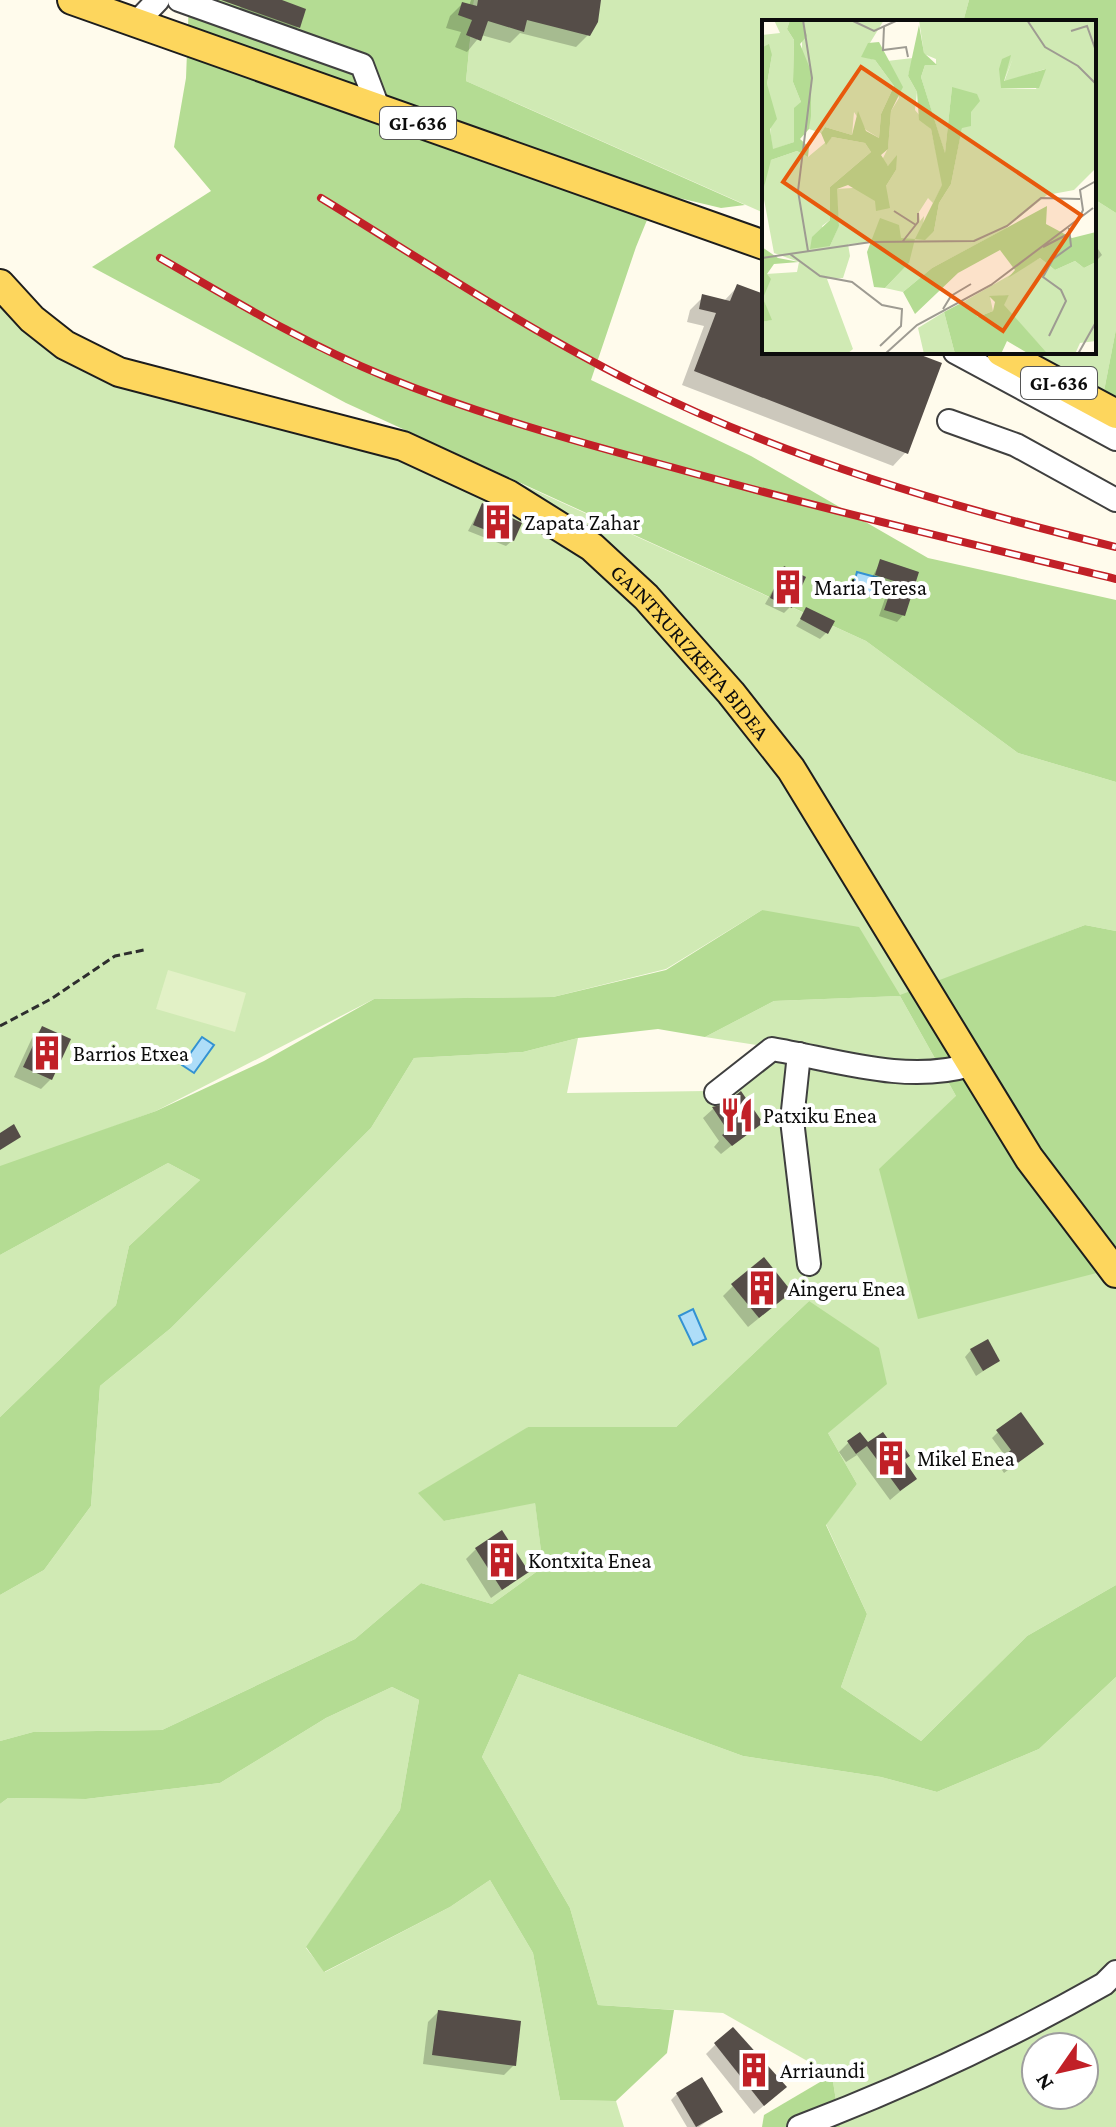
<svg xmlns="http://www.w3.org/2000/svg" width="1116" height="2127" font-family="'Crimson Pro',serif">
  <rect width="100%" height="100%" fill="#fffbec"/>
  <g fill="#d0eab4" fill-rule="evenodd">
    <path d="M474 0H969L963 22H764V213L466 81Z"/>
    <path d="M1094 199 1116 213V329L1104 391 1034 352H1094Z"/>
    <path d="M0 296 18 314 270 421 423 457 431 443 866 641 1018 753 1116 782V931L1085 925 900 996 956 1096 1116 1268V1585L1027 1636 921 1741 841 1687 867 1614 826 1524 857 1484 828 1433 809 1301 676 1427H528L444 1521 535 1502 543 1567 492 1604 421 1583 355 1639 162 1730 33 1732 0 1741V1595L44 1570 91 1506 100 1386 171 1328 371 1128 414 1058 523 1052 578 1038 567 1093 706 1091 763 1046 705 1037 774 1001 899 996 762 910 666 969 553 997 374 999 156 1111 0 1168Z"/>
    <path d="M168 1163 200 1180 129 1246 116 1305 0 1417V1255Z"/>
    <path d="M519 1674 743 1756 881 1777 937 1792 1039 1749 1116 1677V2127H840L832 2075 723 2013 598 2005 570 1908 482 1757ZM1036 2047H1084V2095H1036Z"/>
    <path d="M392 1687 419 1700 400 1810 306 1948 325 1972 450 1907 490 1880 533 1953 560 2100 616 2101 624 2127H0V1804L8 1798 86 1799 220 1783 326 1718Z"/>
  </g>
  <g fill="#b4dc93">
    <path d="M189 0H474L466 81 745 205 721 208 658 193 636 247 591 380 751 456 928 558 1116 600V782L1018 753 866 641 346 403 92 267 211 191 174 147 186 78Z"/>
    <path d="M969 0H1116V213L1094 199V22H963Z"/>
    <path d="M1116 329V398L1104 391Z"/>
    <path d="M762 910 859 927 900 995 1085 925 1116 931V1268L918 1319 879 1169 956 1096 900 996 774 1001 705 1037 658 1029 578 1038 523 1052 414 1058 371 1128 171 1328 100 1386 91 1506 44 1570 0 1595V1417L116 1305 129 1246 200 1180 168 1163 0 1255V1166L156 1111 264 1061 374 999 553 997 666 970Z"/>
    <path d="M809 1301 879 1348 887 1384 828 1433 857 1484 826 1525 867 1614 841 1687 921 1741 1027 1636 1116 1585V1677L1039 1749 937 1792 881 1777 743 1756 519 1674 482 1757 570 1908 598 2005 674 2010 667 2053 616 2101 560 2100 533 1953 490 1880 450 1907 324 1972 306 1947 400 1810 419 1700 392 1687 326 1718 220 1783 86 1799 8 1798 0 1804V1741L33 1732 162 1730 355 1639 421 1583 492 1604 543 1567 535 1503 444 1521 418 1493 528 1427H676Z"/>
    <path d="M832 2075 840 2127H762L764 2115Z"/>
  </g>
  <path fill="#e2f1c6" d="M168 970 246 993 235 1032 156 1009Z"/>
  <g fill="#aeddf8" stroke="#3392d2" stroke-width="2">
    <path d="M857 572 883 579 878 597 852 590Z"/>
    <path d="M202 1037 214 1045 194 1073 182 1065Z"/>
    <path d="M693 1309 706 1339 693 1345 679 1316Z"/>
  </g>
  <g fill="#0003">
    <path d="M243 0H276L298 27 292 33 238 14Z"/>
    <path d="M471 0H599L588 35 576 47 520 33 510 43 481 35 467 52 455 47 461 32 446 28 450 16 462 4 469 6Z"/>
    <path d="M1094 243 1102 255 1094 263Z"/>
    <path d="M738 286 764 297V352H908L906 452 893 466 682 385 704 326 687 322 690 310 703 297 724 301Z"/>
    <path d="M482 505 513 540 506 546 468 531Z"/>
    <path d="M881 561 917 573 903 615 897 622 879 616 889 587 870 581Z"/>
    <path d="M785 569 790 607 784 613 765 604Z"/>
    <path d="M807 610 827 632 820 639 796 626Z"/>
    <path d="M42 1028 51 1079 41 1089 14 1077 32 1038Z"/>
    <path d="M725 1106 761 1122 721 1154 714 1147 719 1141 703 1118 713 1109Z"/>
    <path d="M733 1286 780 1301 748 1327 723 1296Z"/>
    <path d="M971 1350 998 1361 976 1376 965 1357Z"/>
    <path d="M998 1432 1035 1450 1004 1473 998 1464 1006 1457 992 1438Z"/>
    <path d="M848 1443 868 1445 902 1461 915 1479 890 1500 857 1455 846 1462 839 1452Z"/>
    <path d="M476 1549 527 1572 491 1598 466 1559Z"/>
    <path d="M438 2012 514 2065 504 2075 423 2064 428 2022Z"/>
    <path d="M716 2044 775 2096 754 2114 706 2054Z"/>
    <path d="M677 2094 720 2112 699 2127H687L671 2100Z"/>
  </g>
  <g fill="#554d48">
    <path d="M221 0H282L306 9 300 28Z"/>
    <path d="M478 0H601L598 22 590 36 527 20 524 32 488 21 481 41 466 35 472 20 458 15 462 2 477 6Z"/>
    <path d="M737 284 764 294V352H913L942 363 908 454 694 371 716 313 699 309 702 294 730 301Z"/>
    <path d="M482 503 522 523 514 541 473 525Z"/>
    <path d="M880 559 919 572 905 616 884 610 894 581 875 575Z"/>
    <path d="M784 566 806 577 792 608 770 598Z"/>
    <path d="M806 607 835 621 828 634 800 619Z"/>
    <path d="M42 1026 71 1039 52 1080 23 1067Z"/>
    <path d="M741 1091 763 1123 732 1146 722 1135 728 1131 712 1107 724 1104Z"/>
    <path d="M14 1124 21 1137 0 1150V1133Z"/>
    <path d="M764 1257 792 1292 759 1318 731 1284Z"/>
    <path d="M988 1339 1000 1361 983 1371 970 1349Z"/>
    <path d="M1021 1412 1044 1444 1011 1468 1003 1457 1011 1450 996 1430Z"/>
    <path d="M860 1432 868 1442 883 1432 895 1449 902 1444 910 1456 904 1460 917 1479 900 1491 867 1446 856 1454 847 1441Z"/>
    <path d="M502 1530 529 1572 502 1590 475 1548Z"/>
    <path d="M438 2010 521 2021 516 2066 432 2055Z"/>
    <path d="M733 2027 787 2087 764 2106 714 2043Z"/>
    <path d="M702 2077 723 2112 696 2127 676 2093Z"/>
  </g>
  <g fill="none" stroke-linecap="round" stroke-linejoin="round">
    <g stroke="#3f3f3f" stroke-width="26">
      <g id="minor">
        <path d="M179 0 362 65 379 110"/>
        <path d="M136 23 158 0"/>
        <path d="M955 352 1116 439"/>
        <path d="M949 421 1016 445 1116 500"/>
        <path d="M799 1054 792 1120 809 1264"/>
        <path d="M716 1093 772 1049C836 1060 906 1084 970 1065"/>
        <path d="M799 2127C905 2087 1005 2040 1104 1984L1116 1972"/>
      </g>
    </g>
    <g stroke="#1d1d1d" stroke-width="32">
      <g id="major">
        <path d="M72 0 764 245"/>
        <path id="s1" d="M0 284 32 319 65 345 119 372 403 446 509 495 592 547 646 597 731 693 791 769 1029 1158 1116 1273"/>
        <path d="M1001 352 1116 414"/>
      </g>
    </g>
    <path stroke="#2e2e2e" stroke-width="3" stroke-dasharray="8 4" stroke-linecap="butt" d="M0 1026 51 999 115 956 144 950"/>
    <use href="#minor" stroke="#fff" stroke-width="22"/>
    <use href="#major" stroke="#fdd65d" stroke-width="28"/>
    <g stroke="#c12027" stroke-width="8">
      <g id="rail">
        <path d="M321 198C424 261 526 329 634 383 787 459 951 507 1116 547"/>
        <path d="M160 258C233 300 305 344 384 376 477 414 574 441 671 467 819 508 967 543 1116 579"/>
      </g>
    </g>
    <use href="#rail" stroke="#fff" stroke-width="5" stroke-dasharray="15" stroke-linecap="butt"/>
  </g>
  <defs>
    <g id="building-bare" transform="scale(2.76)"><path d="M-4-6H4V6H1V3H-1V6H-4ZM-2.5-4.3h1.7v1.8h-1.7ZM.8-4.3h1.7v1.8H.8ZM-2.5-1h1.7V.8h-1.7ZM.8-1h1.7V.8H.8Z" fill="#c12027" stroke="#fff" stroke-width="2.5" paint-order="stroke"/></g>
    <g id="restaurant-bare" transform="scale(2.76)"><path d="M-5-6h1v4h1v-4h1v4h1v-4h1v5L-1.5 .5V6h-2V.5L-5-1ZM5-6V6H3V1.5H1.5Q1.5-4 5-6Z" fill="#c12027" stroke="#fff" stroke-width="2.5" paint-order="stroke"/></g>
  </defs>
  <g fill-rule="evenodd">
    <use href="#building-bare" x="498" y="522"/>
    <use href="#building-bare" x="788" y="587"/>
    <use href="#building-bare" x="47" y="1053"/>
    <use href="#restaurant-bare" x="737" y="1115"/>
    <use href="#building-bare" x="762" y="1288"/>
    <use href="#building-bare" x="891" y="1458"/>
    <use href="#building-bare" x="502" y="1560"/>
    <use href="#building-bare" x="754" y="2070"/>
  </g>
  <g text-anchor="middle" stroke-width="8" stroke-linejoin="round" paint-order="stroke">
    <g fill="#fff" stroke="#555" stroke-width="2">
      <rect x="380" y="107" width="76" height="32" rx="6"/>
      <rect x="1021" y="367" width="76" height="32" rx="6"/>
    </g>
    <g font-size="20" font-weight="bold" fill="#0c0c0c">
      <text x="418" y="130">GI-636</text>
      <text x="1059" y="390">GI-636</text>
    </g>
    <g font-size="22" fill="#0c0c0c" stroke="#fff" text-anchor="start">
      <text x="524" y="530">Zapata Zahar</text>
      <text x="814" y="595">Maria Teresa</text>
      <text x="73" y="1061">Barrios Etxea</text>
      <text x="763" y="1123">Patxiku Enea</text>
      <text x="788" y="1296">Aingeru Enea</text>
      <text x="917" y="1466">Mikel Enea</text>
      <text x="528" y="1568">Kontxita Enea</text>
      <text x="780" y="2078">Arriaundi</text>
    </g>
    <g font-size="22" fill="#0c0c0c" stroke="#fff">
      <text dy="8" stroke="none"><textPath href="#s1" startOffset="802">GAINTXURIZKETA BIDEA</textPath></text>
    </g>
  </g>
  <g transform="translate(762 20)">
    <rect width="334" height="334" fill="#fffbec"/>
    <path d="M12 0H28L25 9 32 20 31 62 39 82 32 122 10 130 5 64 10 35 1 27 0 31V15L18 13ZM40 0H122L100 36 113 40 132 66 119 94 117 118 104 110 92 92 90 115 63 107 59 113 47 109 49 51 40 36ZM157 0H334V148L312 170 285 175 243 209 170 248 141 272 123 268 147 243 110 223 86 224 88 236 81 258 65 259 91 329 85 334H0V302L9 300 1 278 4 254 35 252 37 242 12 233 1 174 5 147 9 140 35 131 46 137 70 117 103 123 109 132 68 167V200L60 206 68 226 77 205 74 169 124 166 134 150 119 142 126 128 129 91 137 78 125 41 151 38 146 56 155 72 153 90 169 109 181 164 171 183 166 178 157 192 158 201 162 196 161 206 154 219 172 211 177 183 189 164 200 107 190 67 183 134 159 57 163 45H174V39L162 34ZM251 38 242 62 283 49 274 69 239 68ZM278 238 293 250 313 241 322 248 334 242V321L318 323 313 334H286L241 285 247 275 228 277 231 291 216 297 201 282ZM182 292 193 334H162L156 308Z" fill="#d0eab4" fill-rule="evenodd"/>
    <path d="M28 0H40L45 16 38 24 49 51V96L47 109 38 119 47 127 46 137 35 131 9 140 0 175 1 27 7 24 10 35 5 64 15 99 8 109 11 129 32 122V88L39 82 31 62 32 20 25 9ZM157 5 162 33 175 45H163L159 57 183 133 190 67 215 74 218 81 209 92V106L200 108 189 164 177 183 172 211 163 220 153 219 147 243 123 268 112 267 105 232 118 198 137 205 139 218 153 219 180 165 169 109 157 100 155 72 146 56ZM117 22 141 67 129 91 126 129 119 135 126 146 135 135 134 150 124 166 128 188 114 191 113 181 86 165 75 169 77 206 68 226 48 229 50 217 68 200V167L109 132 103 123 70 117 64 125 59 113 63 107 90 115 96 91 104 111 117 118 119 94 132 66 113 40 99 37 106 23ZM249 35 242 61 284 49 277 68H239L237 49 240 39ZM285 186 284 204 310 218 334 212V242L322 248 313 241 293 250 278 238 246 258 253 250 238 230 196 253 153 294 141 272 170 248ZM0 227 16 238 37 242 12 244 5 254 9 259 1 278 10 300 0 302ZM247 275 242 285 286 334H267L245 321 239 334H193L182 292 201 282 216 297 231 291 233 282 227 276Z" fill="#b4dc93"/>
    <path fill="none" stroke="#9e9b92" stroke-width="2" d="M41 0 50 58 36 171 46 231M89 0 112 11 136 0M265 0 283 27 316 46 334 64M122 7 121 30 144 27 146 37M309 11 325 6 334 31M132 191 154 205M316 201 321 190 318 170 334 161M141 221 156 202V193M281 227 308 213M28 234 58 256 90 262 120 285 140 289 139 306 118 326M0 238 109 222 212 221 245 206 279 178 318 179M181 289 189 276 209 264M287 316 304 281 299 270 281 257 291 239 309 226 307 208M123 334 155 305 229 265 331 188M316 334 334 302"/>
    <path fill="#e8590c" fill-opacity="0.15" stroke="#e8590c" stroke-width="4" d="M99 47 319 195 241 311 21 162Z"/>
    <rect width="334" height="334" fill="none" stroke="#0c0c0c" stroke-width="4"/>
  </g>
  <g transform="translate(1060 2071) rotate(236)"><circle r="38" fill="#ffffff" stroke="#9e9e9e" stroke-width="2"/>
  <path d="M0-6L14 30L0 20L-14 30Z" fill="#c12027"/>
  <text y="-12" font-size="22" font-weight="bold" text-anchor="middle" fill="#0c0c0c">N</text>
  </g>
</svg>
